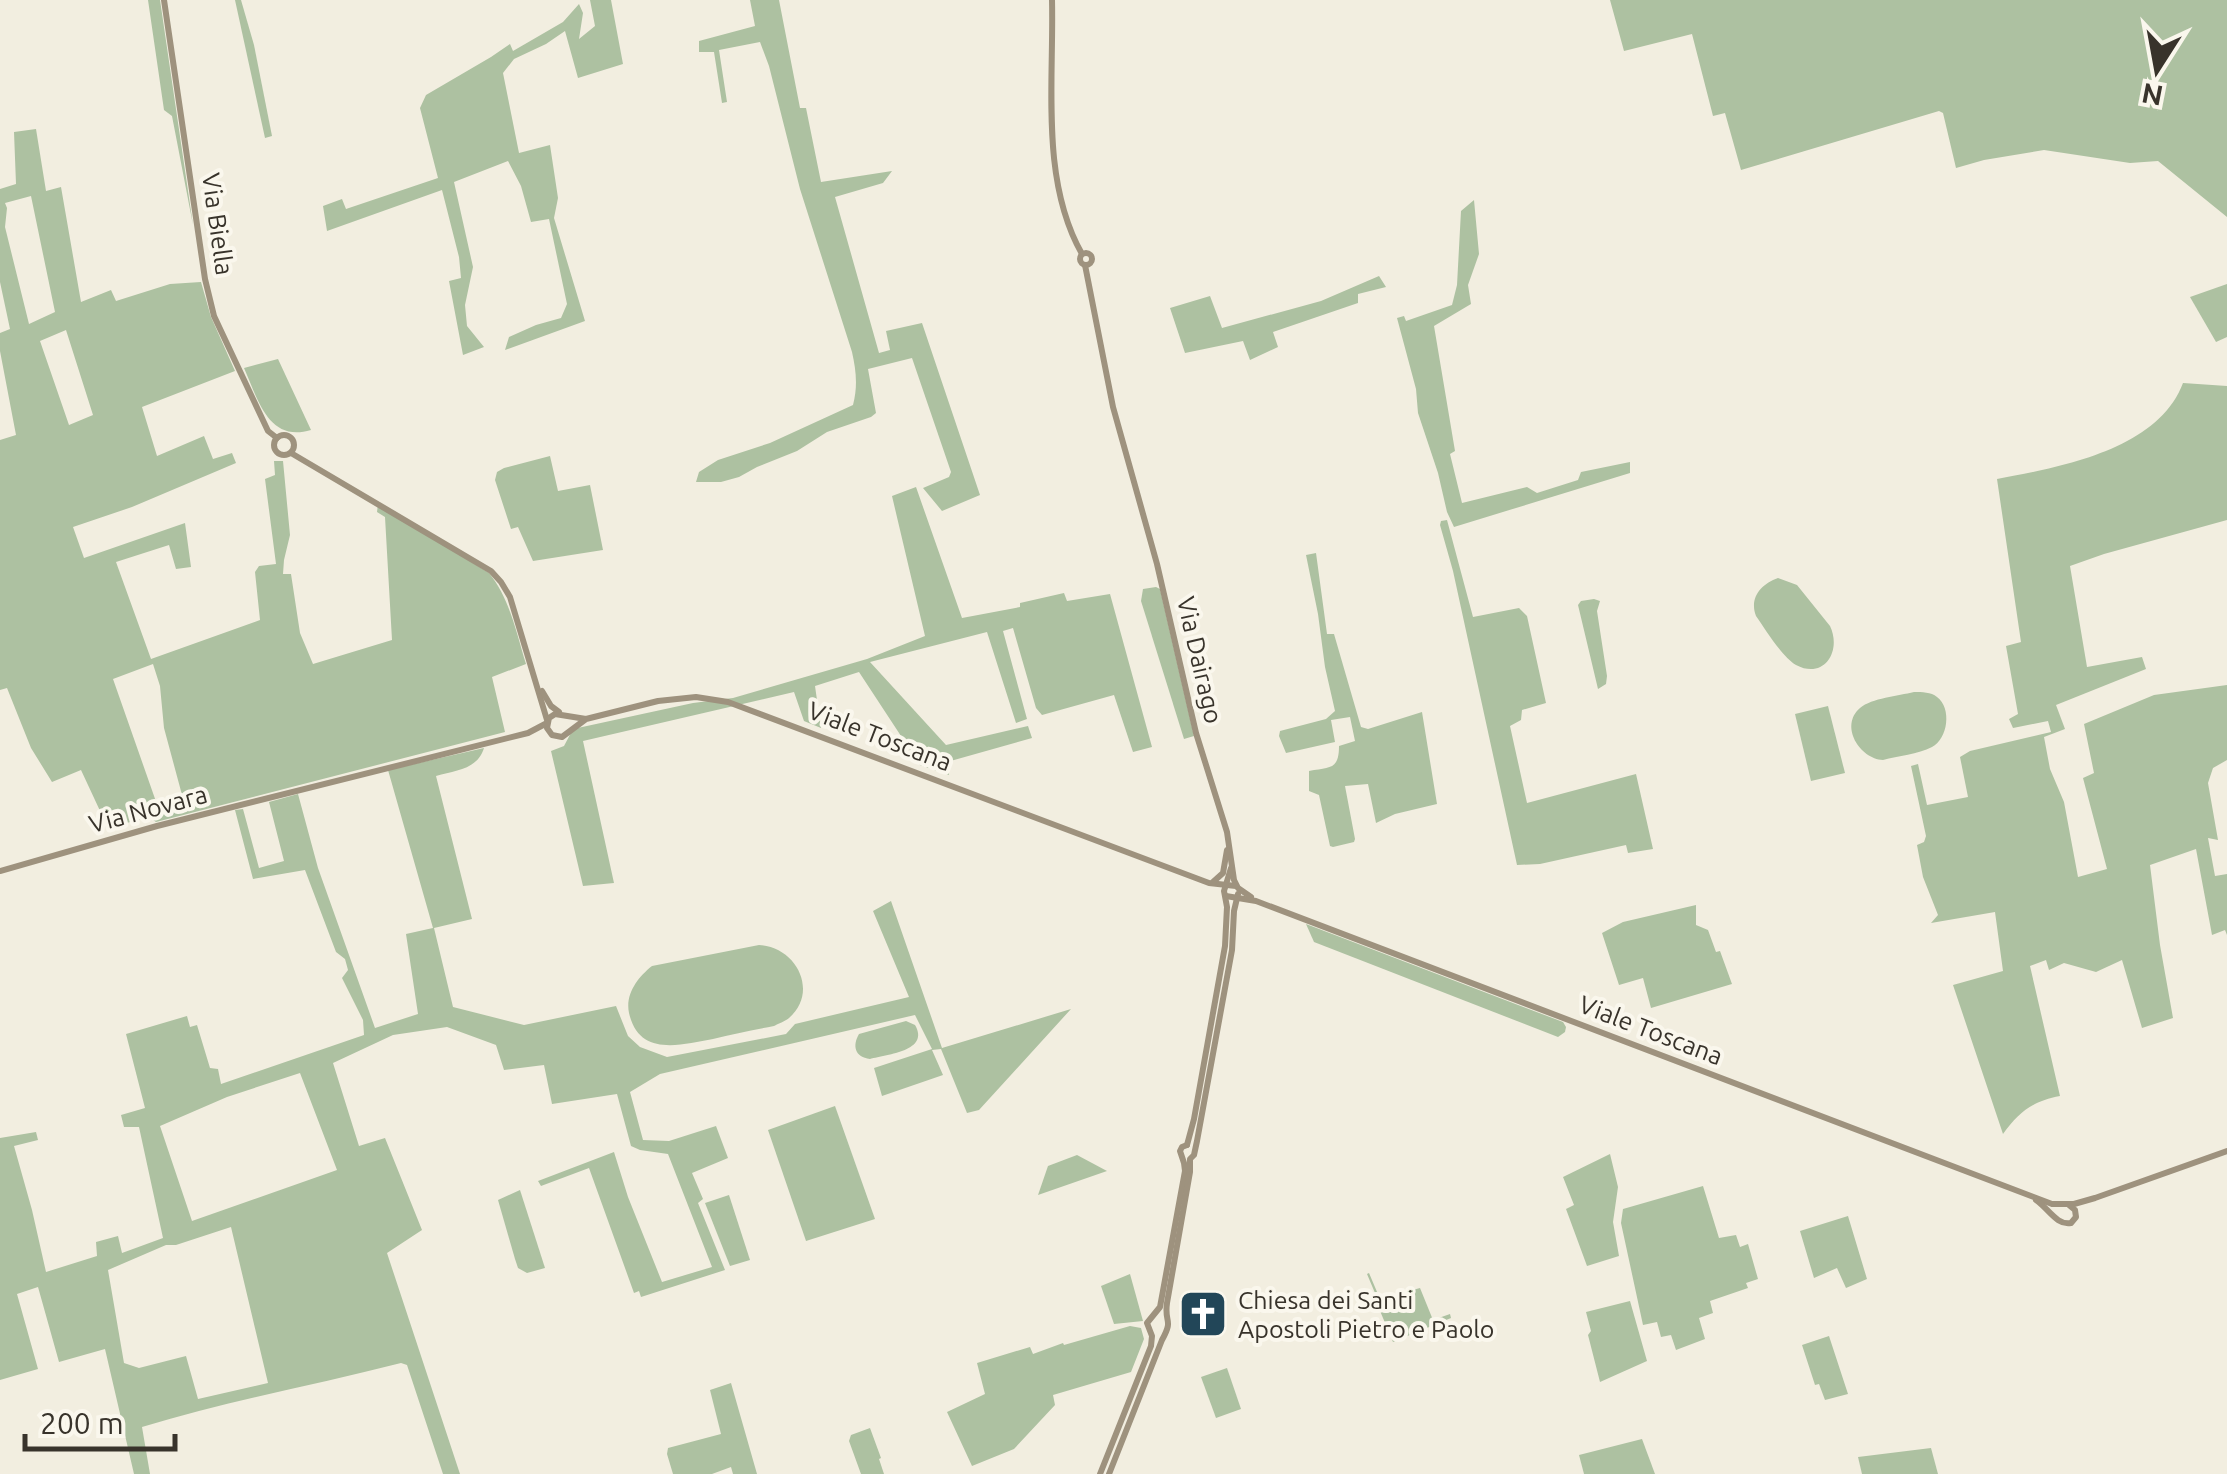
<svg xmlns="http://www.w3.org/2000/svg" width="2227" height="1474" font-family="Ubuntu,sans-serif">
  <rect width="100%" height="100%" fill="#f2eee0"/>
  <g fill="#adc1a1" fill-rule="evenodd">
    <path d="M148 0H160L193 225 172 116 164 110Z"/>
    <path d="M235 0H241L254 45 272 136 265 138Z"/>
    <path d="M590 0H611L623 64 578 78 565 31 546 44 514 59 503 73 519 153 550 145 558 198 554 218 585 321 505 350 509 337 536 325 561 318 567 304 549 219 531 222 521 186 508 161 454 182 473 267 465 305 467 326 484 347 463 355 449 281 461 278 459 257 442 190 327 231 323 206 342 199 346 209 438 178 420 108 426 95 491 57 510 44 513 51 563 22 579 4 583 13 579 39 595 26Z"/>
    <path d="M750 0H779L800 108H806L821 182 892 171 883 183 835 197 879 353 890 350 886 331 922 323 980 495 942 511 923 488 949 477 951 472 912 358 868 369 876 413 871 417 827 432 797 451 757 467 739 477 721 482H696L699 472 718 460 770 443 853 405C858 386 856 370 852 352L800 189 769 66 760 42 719 50 727 102 722 103 714 52H699V41L755 26Z"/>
    <path d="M1610 0H2227V217L2158 161 2130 163 2044 150 1984 160 1956 168 1943 113 1939 111 1741 170 1725 113 1713 116 1692 34 1624 51Z"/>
    <path d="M36 129 46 191 61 187 81 302 111 290 116 301 170 284 201 282 211 317 235 371 142 407 157 456 204 436 213 459 232 453 236 463 132 507 73 527 84 558 185 523 191 567 176 569 169 545 116 562 151 659 260 620 255 572 259 566 276 564 265 479 275 475 274 461H283L290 535 284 560 283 574H291L300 633 313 664 392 640 385 517 377 512 378 504 489 573C510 599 516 632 526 664L492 677 505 732 156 822 149 817 108 828 81 770 52 782 31 748 7 688 0 690V440L16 435 0 351V333L10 329 0 282V189L16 184 14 132ZM31 196 55 312 29 324 5 227 7 208 5 203ZM66 330 93 415 69 425 40 341ZM153 664 160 686 164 728 185 806 160 813 113 679Z"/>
    <path d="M1474 200 1479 254 1468 285 1471 304 1434 326 1455 451 1450 454 1462 503 1527 487 1537 493 1578 480 1581 472 1630 462V473L1454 527 1447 512 1438 473 1418 413 1416 389 1397 318 1404 316 1406 321 1452 305 1457 285 1461 211Z"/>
    <path d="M1379 276 1386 287 1358 294V303L1273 332 1278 347 1250 360 1243 341 1185 353 1170 308 1210 296 1222 328 1321 301Z"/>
    <path d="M2227 284V337L2216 342 2190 297Z"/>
    <path d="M278 359 311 430C268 443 258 399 244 368Z"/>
    <path d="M2183 383 2227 386V520L2104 554 2070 566 2087 667 2142 657 2146 669 2056 705 2065 729 2044 737 2050 769 2064 802 2078 877 2107 869 2083 778 2094 773 2084 724 2154 695 2227 685V760L2213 768 2208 783 2218 840 2208 838 2215 876 2227 874V935L2225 930 2212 935 2196 849 2150 865 2160 945 2173 1018 2142 1028 2122 960 2096 972 2064 963 2049 970 2046 960 2030 966 2060 1096C2033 1101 2019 1112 2003 1134L1953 985 2003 971 1995 912 1931 923 1938 915 1923 877 1917 845 1924 842 1926 836 1911 766 1918 764 1927 805 1968 797 1960 757 1970 751 2051 732 2048 721 2013 728 2009 719 2018 714 2006 646 2021 642 1997 479C2060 467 2158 450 2183 383Z"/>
    <path d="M550 456 558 491 590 485 603 550 533 561 518 527 511 529 495 480 497 472 504 468Z"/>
    <path d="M916 487 962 618 1020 607V603L1064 593 1067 601 1110 594 1152 747 1133 752 1114 695 1042 715 1036 708 1013 628 1003 631 1027 719 1016 723 987 632 870 662 946 745 1028 726 1032 738 947 762 949 775 920 765 859 672 815 686 821 728 804 721 794 692 583 741 614 883 583 886 551 751 564 746 573 729 693 703 733 698 867 659 925 636 892 496Z"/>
    <path d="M1447 520 1473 617 1519 608 1527 616 1546 703 1522 710 1521 720 1510 726 1527 803 1636 774 1653 849 1628 853 1626 845 1540 864 1517 865 1453 571 1440 525 1441 521Z"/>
    <path d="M1316 553 1327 634H1334L1361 727 1368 729 1422 712 1437 804 1395 814 1376 823 1368 784 1345 786 1355 839 1354 842 1333 847 1330 846 1319 795 1309 791V771C1330 767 1339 770 1339 746L1355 741 1350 717 1331 720 1335 742 1286 753 1279 736 1280 731 1326 719 1335 711 1325 667 1318 614 1306 555Z"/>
    <path d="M1778 578 1797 585 1830 626C1842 651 1824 680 1796 665 1783 658 1765 629 1756 616 1749 598 1761 584 1778 578Z"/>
    <path d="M1156 587 1160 589 1194 736 1184 739 1141 601 1143 589Z"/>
    <path d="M1594 599 1600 601 1597 611 1607 676 1606 684 1598 689 1578 605 1581 601Z"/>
    <path d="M1914 692C1922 692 1931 692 1937 697 1952 708 1948 739 1932 747 1918 754 1898 756 1883 760 1860 759 1839 726 1860 708 1872 698 1898 696 1914 692Z"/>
    <path d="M1828 706 1845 773 1811 781 1795 714Z"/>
    <path d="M484 748C477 770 456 770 436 776L472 919 434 928 453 1007 524 1025 616 1006 628 1036 640 1047 667 1057 786 1034 795 1024 909 997 873 911 891 901 942 1048 1071 1009 979 1110 967 1113 941 1049 932 1050 943 1075 882 1096 874 1068 932 1049 915 1015 660 1074 630 1092 643 1140 669 1141 716 1126 728 1158 692 1173 703 1199 698 1203 725 1270 641 1297 639 1291 634 1293 589 1168 541 1186 538 1181 614 1152 628 1197 662 1282 712 1267 668 1154 640 1150 631 1146 617 1094 552 1104 544 1065 504 1070 496 1045 447 1027 393 1035 333 1063 359 1146 385 1138 422 1230 387 1253 460 1474H443L407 1365 401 1363C315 1385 228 1401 142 1427L150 1474H134L105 1349 59 1362 38 1287 17 1294 38 1369 0 1380V1138L36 1132 38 1140 14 1146 32 1210 46 1272 97 1256 96 1242 118 1236 122 1253 163 1238 139 1127H124L121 1115 145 1108 126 1034 187 1016 190 1027 197 1025 210 1068 218 1069 221 1084 364 1035 363 1020 342 978 348 970 345 959 336 952 305 870 253 879 235 810 243 809 259 868 284 861 269 802 298 794 318 868 375 1028 418 1014 406 934 433 928 388 770ZM300 1073 337 1170 192 1221 160 1126 227 1097ZM231 1227 268 1383 198 1399 186 1356 139 1368 124 1363 108 1270 166 1245H176Z"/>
    <path d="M1696 905V925L1708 930 1716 952 1720 951 1732 984 1651 1008 1643 978 1619 985 1602 933 1623 922Z"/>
    <path d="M1306 924 1563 1022 1566 1027 1565 1032 1558 1037 1314 942Z"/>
    <path d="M759 945C797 947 819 992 789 1018 787 1020 776 1025 774 1026 753 1030 733 1034 713 1039 680 1045 639 1057 629 1013 625 994 638 977 652 966Z"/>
    <path d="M906 1021 915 1025C930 1051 888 1054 870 1059 855 1057 852 1046 859 1034Z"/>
    <path d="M835 1106 875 1219 806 1241 768 1130Z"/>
    <path d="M1610 1154 1618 1187 1613 1222 1619 1256 1587 1266 1566 1209 1574 1205 1563 1177Z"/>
    <path d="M1077 1155 1107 1171 1038 1195 1048 1166Z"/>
    <path d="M1703 1186 1719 1238 1736 1235 1740 1247 1748 1244 1758 1279 1746 1283 1748 1288 1710 1301 1713 1313 1699 1318 1705 1339 1676 1350 1671 1335 1661 1337 1657 1322 1643 1325 1621 1223 1623 1209Z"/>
    <path d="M520 1190 545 1268 527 1273 518 1268 515 1259 498 1200Z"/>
    <path d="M729 1195 750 1260 730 1266 705 1203Z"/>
    <path d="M1848 1216 1867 1279 1846 1288 1837 1268 1814 1278 1800 1231Z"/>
    <path d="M1369 1273 1380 1299 1420 1288 1433 1320 1450 1314 1451 1318 1393 1342 1373 1294 1375 1293 1367 1274Z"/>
    <path d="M1130 1274 1143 1321 1114 1324 1101 1286Z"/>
    <path d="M1630 1301 1647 1361 1600 1382 1588 1335 1591 1331 1586 1312Z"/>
    <path d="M1130 1326 1141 1328 1144 1339 1131 1372 1053 1395 1055 1405 1014 1449 972 1466 947 1412 985 1394 977 1363 1030 1347 1033 1354 1063 1343 1064 1345Z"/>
    <path d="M1829 1336 1848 1394 1825 1400 1819 1384 1815 1385 1802 1345Z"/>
    <path d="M1227 1368 1241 1409 1216 1418 1201 1377Z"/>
    <path d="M731 1383 757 1474H733L731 1467 712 1474H673L667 1454 668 1448 721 1434 710 1390Z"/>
    <path d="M870 1428 881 1458 879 1459 884 1474H861L849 1441 851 1435Z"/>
    <path d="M1642 1439 1655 1474H1584L1579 1455Z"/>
    <path d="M1931 1448 1938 1474H1862L1858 1457Z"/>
  </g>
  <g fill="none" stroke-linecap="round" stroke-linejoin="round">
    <g stroke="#9e927e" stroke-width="6">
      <path d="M164 0 205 279 214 316 268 431 277 438"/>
      <path d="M1052 0C1054 83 1040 180 1082 254"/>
      <circle cx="1086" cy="259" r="6"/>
      <path d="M1085 265 1113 407 1157 564 1196 733 1227 832 1234 880 1238 888 1251 897"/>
      <circle cx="284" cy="445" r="10"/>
      <path d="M291 453 491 571 501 582 510 597 547 720"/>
      <path d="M542 691 551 706 559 712"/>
      <path d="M586 719 555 714 549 718 547 728 552 735 562 737 586 719 658 701 696 697 728 702 1209 883 1236 886"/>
      <path d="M0 871 157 826 528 733 547 723"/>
      <path d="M1213 882 1223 873 1227 850"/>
      <path d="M1226 896 1256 901 2052 1204H2074L2095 1198 2227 1151"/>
      <path d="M1187 1145 1194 1119 1225 946 1227 907 1224 891 1231 868"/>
      <path d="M2036 1200C2048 1208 2057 1226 2071 1223L2076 1217 2075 1210 2069 1205"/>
      <path d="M1100 1474 1151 1346 1152 1336 1147 1323 1160 1307 1185 1171 1184 1163 1180 1151 1182 1147 1187 1145"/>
      <path d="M1109 1474 1162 1340C1174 1318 1164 1324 1167 1303L1190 1172V1159L1194 1155 1197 1141 1232 950 1234 911 1238 894"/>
    </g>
  </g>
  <defs>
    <g id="church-square" transform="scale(2.5)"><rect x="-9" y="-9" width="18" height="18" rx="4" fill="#224658" stroke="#faf7ed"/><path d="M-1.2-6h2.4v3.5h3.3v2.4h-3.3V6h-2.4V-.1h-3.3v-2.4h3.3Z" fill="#fff"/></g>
  </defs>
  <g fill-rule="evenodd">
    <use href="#church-square" x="1203" y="1314"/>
  </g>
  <g text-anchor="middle" stroke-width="8" stroke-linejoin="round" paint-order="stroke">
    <g font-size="25" fill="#38332b" stroke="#faf7ed">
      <text transform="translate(218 224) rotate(82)" y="9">Via Biella</text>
      <text transform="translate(1200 660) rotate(77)" y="9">Via Dairago</text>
      <text transform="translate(880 736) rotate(21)" y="9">Viale Toscana</text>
      <text transform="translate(148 809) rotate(-15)" y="9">Via Novara</text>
      <text transform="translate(1651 1030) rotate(21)" y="9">Viale Toscana</text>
    </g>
    <g font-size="25" fill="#38332b" stroke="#faf7ed" text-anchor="start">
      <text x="1238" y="1309">Chiesa dei Santi<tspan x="1238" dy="29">Apostoli Pietro e Paolo</tspan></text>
    </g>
  </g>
  <g transform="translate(2157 70) rotate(191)" stroke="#faf7ed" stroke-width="8" paint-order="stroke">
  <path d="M0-8L18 38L0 25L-18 38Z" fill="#38332b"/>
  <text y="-15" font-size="28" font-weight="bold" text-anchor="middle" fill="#38332b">N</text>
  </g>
  <path d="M25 1434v15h150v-15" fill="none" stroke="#38332b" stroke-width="5"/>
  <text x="40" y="1434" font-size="30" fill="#38332b" stroke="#faf7ed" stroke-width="8" paint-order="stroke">200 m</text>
</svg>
